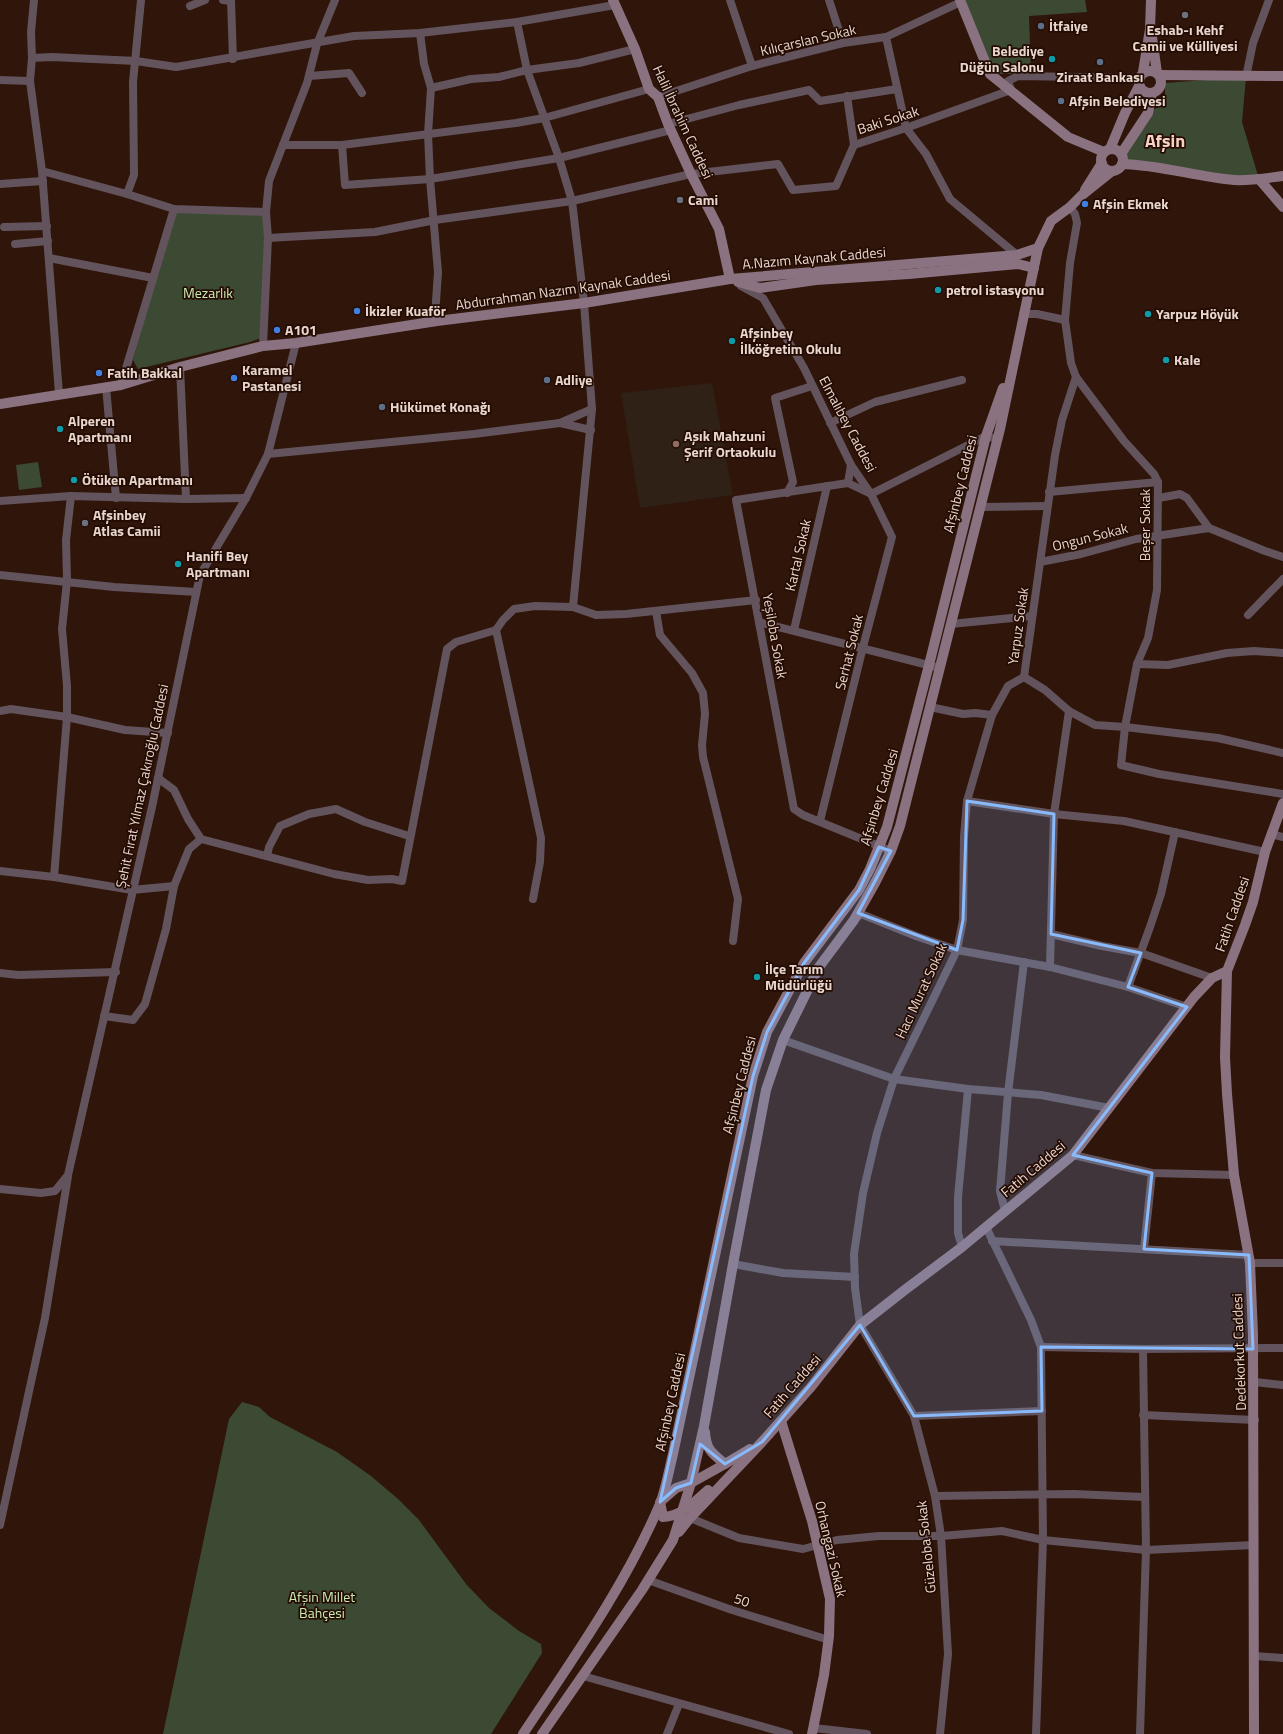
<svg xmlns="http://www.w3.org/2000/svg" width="1283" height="1734" font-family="'Titillium Web',sans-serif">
  <rect width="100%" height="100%" fill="#2f150a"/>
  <path fill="#2f2115" d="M712 383 733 495 640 508 621 393Z"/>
  <g fill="#3c4a34">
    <path d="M960 0H1085L1087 12 1029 16 1031 74H990Z"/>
    <path d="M1246 77 1242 122 1259 179 1123 160V157L1148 113 1158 107 1165 96V83Z"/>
    <path d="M174 209 266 212 261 338 250 342 138 369 133 360Z"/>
    <path d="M38 462 42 487 19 490 16 465Z"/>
    <path d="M242 1402 259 1407 270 1417 337 1452 371 1476 398 1499 419 1520 466 1584 489 1608 519 1631 541 1644 542 1653 491 1734H163L229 1419Z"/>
  </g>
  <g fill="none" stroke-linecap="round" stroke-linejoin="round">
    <g stroke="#63535c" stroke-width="8">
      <path d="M34 0 31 32 32 58 30 81 42 171 59 394"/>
      <path d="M223 0 231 1"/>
      <path d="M231 0 233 59"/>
      <path d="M730 0 752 66"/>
      <path d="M829 0 843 43"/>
      <path d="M190 6 205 0"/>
      <path d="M517 22 527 70 559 158 572 201 584 303 592 409 573 607"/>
      <path d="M420 33 424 64 431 88 428 134 430 179 438 272 435 316 437 321"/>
      <path d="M886 37 906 128 926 154 950 199 1017 255"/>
      <path d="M32 58 52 57 136 61 176 67 354 36 420 33 517 22 615 5"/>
      <path d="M309 76 349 73 362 93"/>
      <path d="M1246 77 1253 43 1269 0"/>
      <path d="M0 80 30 81"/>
      <path d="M431 88 471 79 499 77 527 70 579 63 635 49"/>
      <path d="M847 96 854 145"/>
      <path d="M658 97 752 66 843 43 886 37 961 2"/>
      <path d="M668 124 739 105 809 90 820 101 897 89"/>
      <path d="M283 145H342L516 123 544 118 649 89"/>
      <path d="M342 145 345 185 430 179 559 158 671 130"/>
      <path d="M42 171 127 194 174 209 266 212"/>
      <path d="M0 184 43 181"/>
      <path d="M127 194 134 175 133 82 141 0"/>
      <path d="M4 227 47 226"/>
      <path d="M268 238 375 232 435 220 572 201 691 174 778 164 793 190 836 186 854 145 906 128 1011 90 1008 81 1018 76 1139 78"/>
      <path d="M15 244 48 241"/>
      <path d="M49 258 153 278"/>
      <path d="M741 286 763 298 804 368 851 465 871 494 986 436 997 439"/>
      <path d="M1023 314H1037L1065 320 1071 363 1076 377 1124 441 1154 474 1158 482 1157 590 1148 638 1137 664 1125 727 1121 765 1159 774 1283 794"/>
      <path d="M1065 320 1070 263 1077 223 1075 214 1070 207"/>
      <path d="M263 346 268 238 266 212 269 181 307 83 317 44 335 0"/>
      <path d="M180 367 186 499"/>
      <path d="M1076 377 1062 420 1055 455 1024 677 1045 690 1069 711 1095 725 1125 727 1218 738 1283 753"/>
      <path d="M121 385 174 209"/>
      <path d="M106 387 116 498"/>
      <path d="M560 423 591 430"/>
      <path d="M830 423 875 402 962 380"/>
      <path d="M268 454 474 434 560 423 592 409"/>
      <path d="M848 483 851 465"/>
      <path d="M1049 492 1158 482"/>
      <path d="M787 493 793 482 775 398 812 386"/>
      <path d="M1159 498 1180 494 1187 498 1209 528"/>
      <path d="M0 501 71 496 186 499 246 498"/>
      <path d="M980 507 1047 506"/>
      <path d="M1040 562 1081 554 1136 539 1209 528 1265 551 1283 557"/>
      <path d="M0 575 114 587 196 592"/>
      <path d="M656 611 660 635 692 673 703 693 705 714 702 745 703 757 738 899 733 941"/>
      <path d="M1248 615 1283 579"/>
      <path d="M759 622 940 668"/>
      <path d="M951 624 1032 616"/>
      <path d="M496 630 541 838 540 862 533 899"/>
      <path d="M794 630 827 486"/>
      <path d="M1137 664 1168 665 1227 653 1254 651 1283 653"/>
      <path d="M930 707 963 714 975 713 992 715"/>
      <path d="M0 711 11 709 67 717 125 730 168 733"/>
      <path d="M158 778 174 790 188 819 201 839 334 874 368 880 392 879 402 881 447 649 456 642 496 630 503 620 514 609 535 606 573 607 596 615 626 614 756 600"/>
      <path d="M967 801 1054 814 1124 821 1265 852"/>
      <path d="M820 821 863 647 892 537 871 494 848 483 736 500 794 809 803 815 891 851"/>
      <path d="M1271 834 1283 837"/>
      <path d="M267 856 269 847 280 826 309 814 336 809 365 822 409 836"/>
      <path d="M0 871 54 877 132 890 174 886"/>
      <path d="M54 877 67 717V686L62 629 67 581 66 540 71 496"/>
      <path d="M855 919 861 914 916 936 957 950 1050 967 1128 987 1187 1007"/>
      <path d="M1051 934 1102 946 1141 953 1212 978"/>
      <path d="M1050 967 1054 814 1069 711"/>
      <path d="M0 973 18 975 116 972"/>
      <path d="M1128 987 1150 927 1161 894 1175 832"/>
      <path d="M104 1016 133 1020 145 1004 166 929 174 886 189 849 201 839"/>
      <path d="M783 1040 894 1079 968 1089 1041 1095 1109 1108"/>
      <path d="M1073 1155 1152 1173 1234 1175"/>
      <path d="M0 1189 41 1193 55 1191 68 1175 152 807 200 575 246 498 268 454 296 343"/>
      <path d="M1005 1211 1000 1191 1008 1093 1024 962"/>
      <path d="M986 1227 1031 1320 1041 1347 1043 1540 1036 1734"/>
      <path d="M992 1241 1249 1255"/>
      <path d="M962 1247 958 1233V1197L968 1089"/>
      <path d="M1144 1249 1152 1173"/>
      <path d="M1250 1263H1283"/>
      <path d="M733 1264 783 1273 855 1277"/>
      <path d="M1041 1347 1143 1349 1283 1348"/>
      <path d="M1254 1382 1283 1385"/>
      <path d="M1143 1415 1255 1420"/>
      <path d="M914 1416 1042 1411"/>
      <path d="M935 1496 1074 1494 1144 1497"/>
      <path d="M690 1518 739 1538 803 1549 837 1540 879 1536H941L1002 1531 1043 1540 1146 1550 1254 1545"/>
      <path d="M0 1525 45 1318 68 1176"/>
      <path d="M648 1580 732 1610 829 1640"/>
      <path d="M1255 1656 1283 1658"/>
      <path d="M583 1676 789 1734"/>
      <path d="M814 1728 867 1734"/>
      <path d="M667 1734 679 1704"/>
      <path d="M940 1734 948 1654 941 1536 935 1496 914 1416 860 1325 855 1288 854 1254 863 1193 877 1133 894 1079 957 950 963 920 964 836 967 801 992 715 1008 686 1024 677"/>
      <path d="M1140 1734 1146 1550 1143 1349"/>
    </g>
    <g stroke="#8a7280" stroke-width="10">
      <path d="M613 0 635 49 649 89 658 97 668 124 691 174 719 229 730 279"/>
      <path d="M960 0 990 74 1068 137 1104 152"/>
      <path d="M1152 37 1157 73"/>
      <circle cx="1150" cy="82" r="11"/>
      <path d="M1143 72 1150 29 1151 0"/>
      <path d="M1160 75 1283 76"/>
      <path d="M1110 149 1125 113 1139 86"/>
      <circle cx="1112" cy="160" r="11"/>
      <path d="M1121 154 1148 113 1152 93"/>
      <path d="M1122 164C1161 165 1197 177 1234 180 1250 181 1267 178 1283 176"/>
      <path d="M1259 179 1283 207"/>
      <path d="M1085 190 1102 163"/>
      <path d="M738 282 760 288 816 280 909 274 1018 264 1034 268"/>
      <path d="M0 404 121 385 180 367 263 346 296 343 437 321 584 303 730 279 1017 255 1038 248"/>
      <path d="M1227 971 1225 1057 1227 1094 1234 1175 1250 1263 1253 1334 1254 1734"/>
      <path d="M781 1421 812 1521 830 1599 829 1636 824 1675 812 1734"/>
      <path d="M705 1432C706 1450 712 1453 725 1464L750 1449"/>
      <path d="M708 1490C694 1502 683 1516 663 1517L660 1502 676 1488 691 1483 725 1464"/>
      <path d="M679 1532 690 1518 762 1442 811 1387 860 1325 906 1289 962 1247 1073 1155 1194 997 1212 978 1227 971 1245 925 1253 902 1265 852 1283 803"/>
      <path d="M523 1734C572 1660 625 1586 660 1504 666 1488 669 1470 673 1454L753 1076 767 1032 804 963 859 890 870 869 887 827 929 665 986 436 1003 388"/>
      <path d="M542 1734 642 1590 673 1540 691 1483 704 1426 733 1264 766 1090 783 1040 819 967 854 920 875 883 891 851 900 826 1000 429 1038 248 1051 221 1070 207 1082 195 1112 171"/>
    </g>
  </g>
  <path fill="#88bafc" fill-opacity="0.2" stroke="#88bafc" stroke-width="3" stroke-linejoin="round" d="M967 801 1054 814 1051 934 1141 953 1128 987 1187 1007 1073 1155 1152 1173 1144 1249 1249 1255 1253 1349 1041 1347 1042 1411 914 1416 860 1325 762 1442 725 1464 700 1444 691 1483 676 1488 660 1502 753 1076 767 1032 804 963 859 890 879 847 891 851 858 913 957 950 963 920Z"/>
  <g fill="#6b7280" stroke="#240c03" stroke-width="1.5">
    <circle cx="1185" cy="15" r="4"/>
    <circle cx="680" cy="200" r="4"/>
    <circle cx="85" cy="523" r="4"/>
  </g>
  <g fill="#5c6f8a" stroke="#240c03" stroke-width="1.5">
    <circle cx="1041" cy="26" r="4"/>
    <circle cx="1100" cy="62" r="4"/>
    <circle cx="1061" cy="101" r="4"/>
    <circle cx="547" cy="380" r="4"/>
    <circle cx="382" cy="407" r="4"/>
  </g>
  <g fill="#0f9aa8" stroke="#240c03" stroke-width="1.5">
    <circle cx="1052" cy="59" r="4"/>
    <circle cx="938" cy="290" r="4"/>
    <circle cx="1148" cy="314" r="4"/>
    <circle cx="732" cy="341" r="4"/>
    <circle cx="1166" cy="360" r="4"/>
    <circle cx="60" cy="429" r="4"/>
    <circle cx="74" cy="480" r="4"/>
    <circle cx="178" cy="564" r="4"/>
    <circle cx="757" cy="977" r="4"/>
  </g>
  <g fill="#3f7fe0" stroke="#240c03" stroke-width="1.5">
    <circle cx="1085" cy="204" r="4"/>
    <circle cx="357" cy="311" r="4"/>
    <circle cx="277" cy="330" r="4"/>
    <circle cx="99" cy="373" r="4"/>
    <circle cx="234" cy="378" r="4"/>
  </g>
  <circle fill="#8d6e63" stroke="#240c03" stroke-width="1.5" cx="676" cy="444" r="4"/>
  <g text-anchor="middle" stroke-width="3.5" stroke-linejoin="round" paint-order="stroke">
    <g font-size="14" font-weight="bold" fill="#e9d7cf" stroke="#240c03" text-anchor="start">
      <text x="1049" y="31">İtfaiye</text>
      <text x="1185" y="35" text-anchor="middle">Eshab-ı Kehf<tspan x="1185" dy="16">Camii ve Külliyesi</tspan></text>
      <text x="1044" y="56" text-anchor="end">Belediye<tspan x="1044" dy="16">Düğün Salonu</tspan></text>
      <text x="1100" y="82" text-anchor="middle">Ziraat Bankası</text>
      <text x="1069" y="106">Afşin Belediyesi</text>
      <text x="688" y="205">Cami</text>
      <text x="1093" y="209">Afşin Ekmek</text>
      <text x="946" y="295">petrol istasyonu</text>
      <text x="365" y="316">İkizler Kuaför</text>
      <text x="1156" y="319">Yarpuz Höyük</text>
      <text x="285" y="335">A101</text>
      <text x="740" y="338">Afşinbey<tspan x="740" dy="16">İlköğretim Okulu</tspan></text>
      <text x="1174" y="365">Kale</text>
      <text x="242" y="375">Karamel<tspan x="242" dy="16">Pastanesi</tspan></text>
      <text x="107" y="378">Fatih Bakkal</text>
      <text x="555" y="385">Adliye</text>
      <text x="390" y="412">Hükümet Konağı</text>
      <text x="68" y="426">Alperen<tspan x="68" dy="16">Apartmanı</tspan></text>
      <text x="684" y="441">Aşık Mahzuni<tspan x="684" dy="16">Şerif Ortaokulu</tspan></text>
      <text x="82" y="485">Ötüken Apartmanı</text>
      <text x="93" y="520">Afşinbey<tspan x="93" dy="16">Atlas Camii</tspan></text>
      <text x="186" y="561">Hanifi Bey<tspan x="186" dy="16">Apartmanı</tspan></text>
      <text x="765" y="974">İlçe Tarım<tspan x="765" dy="16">Müdürlüğü</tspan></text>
    </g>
    <g font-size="14" fill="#e9d7cf" stroke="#240c03">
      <text transform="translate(808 40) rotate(-13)" y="5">Kılıçarslan Sokak</text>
      <text transform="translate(888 120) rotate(-18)" y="5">Baki Sokak</text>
      <text transform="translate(683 122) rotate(65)" y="5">Halil İbrahim Caddesi</text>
      <text transform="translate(814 258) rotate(-5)" y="5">A.Nazım Kaynak Caddesi</text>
      <text transform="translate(563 290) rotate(-8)" y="5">Abdurrahman Nazım Kaynak Caddesi</text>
      <text transform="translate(848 424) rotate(62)" y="5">Elmalıbey Caddesi</text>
      <text transform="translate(960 484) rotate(-76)" y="5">Afşinbey Caddesi</text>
      <text transform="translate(1145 525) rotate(-90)" y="5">Beşer Sokak</text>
      <text transform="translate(1090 537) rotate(-14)" y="5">Ongun Sokak</text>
      <text transform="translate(798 555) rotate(-77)" y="5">Kartal Sokak</text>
      <text transform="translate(1018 626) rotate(-82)" y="5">Yarpuz Sokak</text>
      <text transform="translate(775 636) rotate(80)" y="5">Yeşiloba Sokak</text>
      <text transform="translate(849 652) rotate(-76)" y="5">Serhat Sokak</text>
      <text transform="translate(142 786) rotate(-78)" y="5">Şehit Fırat Yılmaz Çakıroğlu Caddesi</text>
      <text transform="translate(879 797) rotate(-73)" y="5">Afşinbey Caddesi</text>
      <text transform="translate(1232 914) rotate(-71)" y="5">Fatih Caddesi</text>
      <text transform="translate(921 991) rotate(-65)" y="5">Hacı Murat Sokak</text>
      <text transform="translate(739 1085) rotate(-76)" y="5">Afşinbey Caddesi</text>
      <text transform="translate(1033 1169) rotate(-40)" y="5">Fatih Caddesi</text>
      <text transform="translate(1239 1352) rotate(-92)" y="5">Dedekorkut Caddesi</text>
      <text transform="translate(792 1386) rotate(-49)" y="5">Fatih Caddesi</text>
      <text transform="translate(670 1402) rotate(-78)" y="5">Afşinbey Caddesi</text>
      <text transform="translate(926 1547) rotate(-96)" y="5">Güzeloba Sokak</text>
      <text transform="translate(831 1549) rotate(77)" y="5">Orhangazi Sokak</text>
      <text transform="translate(742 1600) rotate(19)" y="5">50</text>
    </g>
    <g font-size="14" fill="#c8ebb3" stroke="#240c03">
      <text x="208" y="298">Mezarlık</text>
      <text x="322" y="1602">Afşin Millet<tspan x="322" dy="16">Bahçesi</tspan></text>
    </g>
    <g font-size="18" font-weight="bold" fill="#f7d3c4" stroke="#240c03">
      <text x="1165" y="147">Afşin</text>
    </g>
  </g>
</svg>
